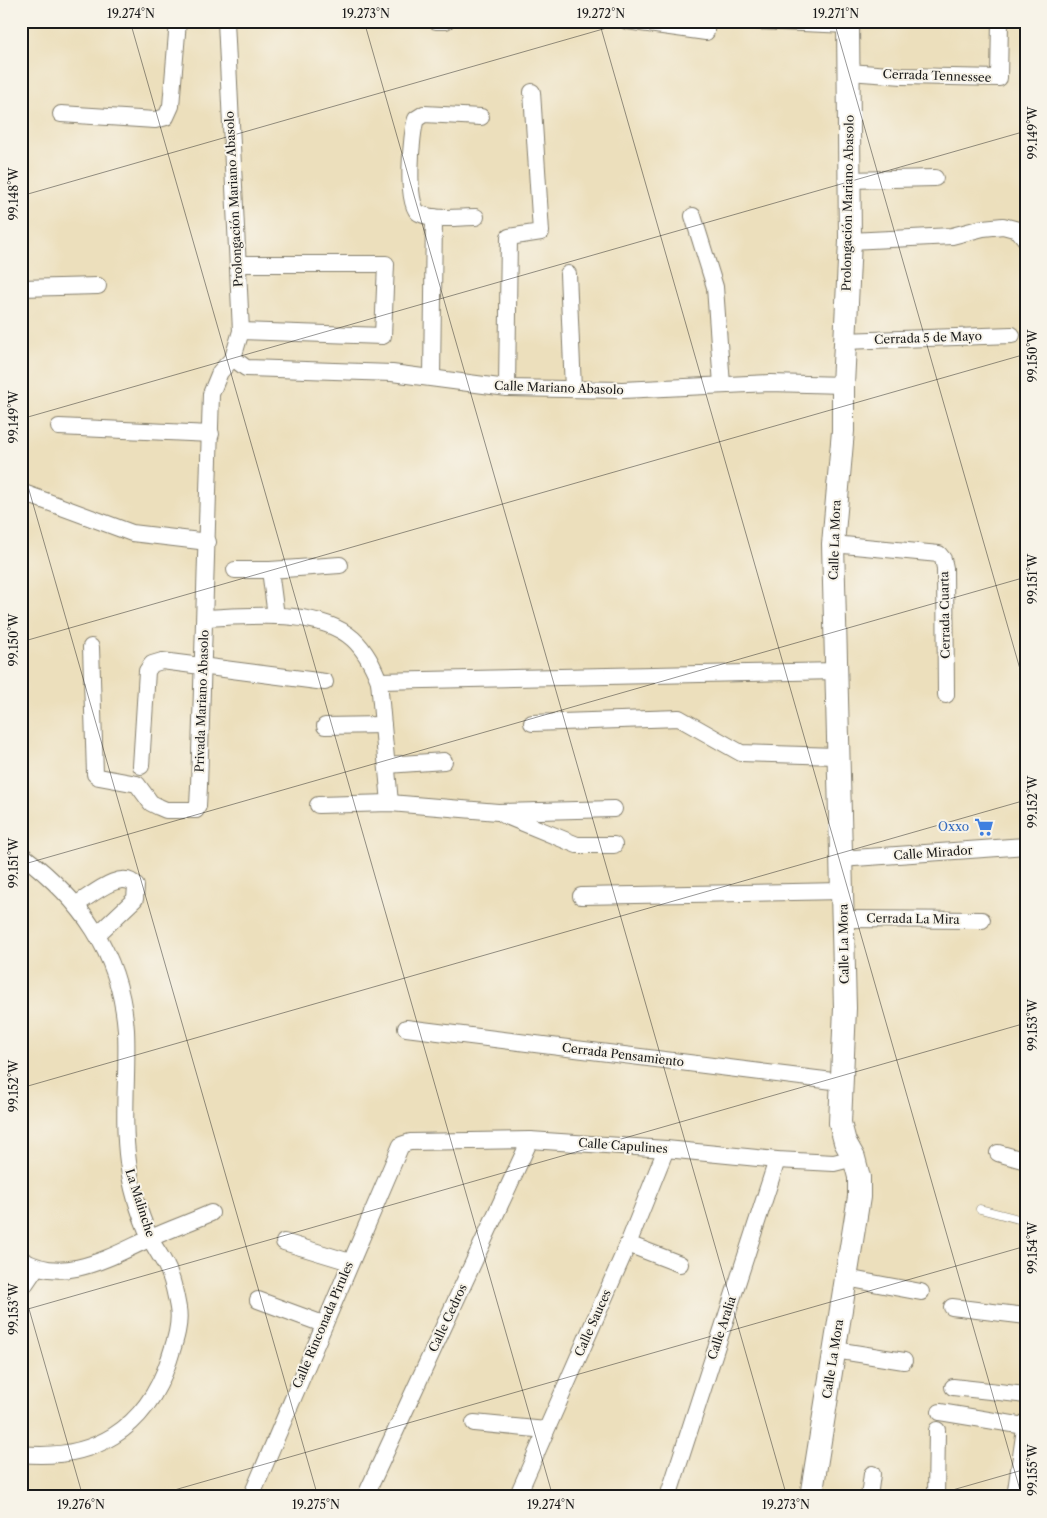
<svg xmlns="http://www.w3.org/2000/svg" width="1047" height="1518" font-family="'Libre Caslon Text',serif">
  <rect width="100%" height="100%" fill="#f7f3e8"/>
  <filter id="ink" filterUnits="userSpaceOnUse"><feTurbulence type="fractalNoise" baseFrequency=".02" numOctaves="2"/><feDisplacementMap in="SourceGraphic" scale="10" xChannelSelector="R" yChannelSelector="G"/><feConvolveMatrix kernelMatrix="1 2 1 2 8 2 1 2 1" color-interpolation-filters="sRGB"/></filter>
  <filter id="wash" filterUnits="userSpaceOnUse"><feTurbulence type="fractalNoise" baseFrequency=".0096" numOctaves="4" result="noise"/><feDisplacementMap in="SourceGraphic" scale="20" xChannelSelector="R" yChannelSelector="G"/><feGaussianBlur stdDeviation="1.12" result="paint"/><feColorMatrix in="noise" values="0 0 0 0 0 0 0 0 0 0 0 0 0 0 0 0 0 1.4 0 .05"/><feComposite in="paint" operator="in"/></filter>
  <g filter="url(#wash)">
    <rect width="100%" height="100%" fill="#ecdfbc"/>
  </g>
  <g filter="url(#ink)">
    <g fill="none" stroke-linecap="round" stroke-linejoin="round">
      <g stroke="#847e6c" stroke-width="9">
        <path id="lane" d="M980 1209 1026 1221"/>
      </g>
      <g stroke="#847e6c" stroke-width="18">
        <g id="street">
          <path d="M226 21 241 331 233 358 246 368 392 373 507 388 622 390 770 383 843 385"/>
          <path d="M436 21H446"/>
          <path d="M627 21 706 32V21"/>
          <path d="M755 21 848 25"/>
          <path d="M849 72 903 76 999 78 1000 21"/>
          <path d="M61 114 155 120 166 117 171 106 178 21"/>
          <path d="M849 180 935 178"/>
          <path d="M693 216 715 287 722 385"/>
          <path d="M476 217C459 217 434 221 419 213 405 206 411 133 416 119L424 114 481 117"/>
          <path d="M850 241 952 236 983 228 1003 226 1018 230 1026 240"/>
          <path d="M239 264H386L383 336 241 331"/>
          <path d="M568 274 573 389"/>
          <path d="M21 288 98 286"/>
          <path d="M844 341 1012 335"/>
          <path d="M432 378 434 217"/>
          <path d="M507 388 509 237 541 232 532 92"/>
          <path d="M59 427 211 434"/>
          <path d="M21 492 132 533 208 542"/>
          <path d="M833 544 939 554 943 559 945 568 946 695"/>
          <path d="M235 570H270"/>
          <path d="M276 616 270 570 340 565"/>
          <path d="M205 618C249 616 318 608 353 639 366 651 373 666 379 681L837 671"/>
          <path d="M91 647 95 774 99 777 137 784 151 803 159 807 166 810H196L198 806 199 786 211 394 220 372 233 358"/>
          <path d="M379 681 390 803"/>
          <path d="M532 723 679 718 741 753 836 756"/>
          <path d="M325 726 383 725"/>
          <path d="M387 765 444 761"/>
          <path d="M141 766 147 671 152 664 162 661 325 682"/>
          <path d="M318 805 390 803 498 812 614 809"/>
          <path d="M504 815 577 845H614"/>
          <path d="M21 854C81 900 120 951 126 1030 128 1074 122 1118 128 1162 131 1187 140 1215 150 1238 156 1251 166 1262 170 1275 174 1285 176 1297 178 1308 181 1325 174 1344 169 1360 146 1430 93 1461 21 1454"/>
          <path d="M840 859 1026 846"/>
          <path d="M581 896 842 891"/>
          <path d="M77 904C92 895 122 868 136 886L135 899 98 934"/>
          <path d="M843 919 982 920"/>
          <path d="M406 1028 841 1082"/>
          <path d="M998 1153 1026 1161"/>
          <path d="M284 1242 350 1262"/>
          <path d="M628 1244 680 1264"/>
          <path d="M21 1259C64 1286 111 1256 151 1238 170 1229 191 1222 211 1213"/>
          <path d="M846 1278 921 1292"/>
          <path d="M21 1290 36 1268"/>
          <path d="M258 1300 323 1324"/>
          <path d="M952 1307 1026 1316"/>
          <path d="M835 1350 904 1361"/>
          <path d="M953 1387 1026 1395"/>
          <path d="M940 1412 1025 1426"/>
          <path d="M474 1423 546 1430"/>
          <path d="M251 1497 401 1145 410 1142 530 1140 666 1149 777 1160 834 1163 854 1158"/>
          <path d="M365 1497 530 1140"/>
          <path d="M517 1497 628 1244 666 1149"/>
          <path d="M668 1497 777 1160"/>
          <path d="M869 1497 872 1474"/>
          <path d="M936 1497 937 1430"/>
          <path d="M1015 1497 1026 1422"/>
        </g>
      </g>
      <g stroke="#847e6c" stroke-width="24">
        <path id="secondary" d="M811 1497 859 1197V1177L854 1158 845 1142 840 1123 845 1008 833 544 843 431V385L850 241 848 21"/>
      </g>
      <use href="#lane" stroke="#fff" stroke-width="8"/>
      <use href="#street" stroke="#fff" stroke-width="16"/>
      <use href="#secondary" stroke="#fff" stroke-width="22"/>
    </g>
  </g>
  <path fill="none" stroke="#1c1c1c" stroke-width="1" stroke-opacity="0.45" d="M130 21 553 1497M364 21 787 1497M599 21 1022 1497M834 21 1026 690M21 196 631 21M21 419 1026 131M21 462 318 1497M21 642 1026 354M21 865 1026 577M21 1088 1026 800M21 1281 83 1497M21 1311 1026 1023M150 1497 1026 1246M928 1497 1026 1469"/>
  <defs>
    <g id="supermarket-bare" transform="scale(1.5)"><path d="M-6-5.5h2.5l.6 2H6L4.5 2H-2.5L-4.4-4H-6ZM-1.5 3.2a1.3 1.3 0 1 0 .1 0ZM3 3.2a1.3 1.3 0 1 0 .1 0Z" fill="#3f7fe0" stroke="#f7f3e8" stroke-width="2.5" paint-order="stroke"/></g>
  </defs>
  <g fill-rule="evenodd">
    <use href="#supermarket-bare" x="984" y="827"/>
  </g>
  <g text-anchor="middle" stroke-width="4" stroke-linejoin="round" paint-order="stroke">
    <g font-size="12" fill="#1c1c1c" stroke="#f7f3e8">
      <text transform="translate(937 76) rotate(2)" y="4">Cerrada Tennessee</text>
      <text transform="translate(234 199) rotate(-93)" y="4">Prolongación Mariano Abasolo</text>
      <text transform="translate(848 203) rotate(-89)" y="4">Prolongación Mariano Abasolo</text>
      <text transform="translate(928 338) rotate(-2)" y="4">Cerrada 5 de Mayo</text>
      <text transform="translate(559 388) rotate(2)" y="4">Calle Mariano Abasolo</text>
      <text transform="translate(835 540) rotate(-88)" y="4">Calle La Mora</text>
      <text transform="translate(945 615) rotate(-91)" y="4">Cerrada Cuarta</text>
      <text transform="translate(202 701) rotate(-88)" y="4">Privada Mariano Abasolo</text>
      <text transform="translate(933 853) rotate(-4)" y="4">Calle Mirador</text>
      <text transform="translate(913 919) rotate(1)" y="4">Cerrada La Mira</text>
      <text transform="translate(844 944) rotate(-91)" y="4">Calle La Mora</text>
      <text transform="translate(623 1055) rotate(7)" y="4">Cerrada Pensamiento</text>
      <text transform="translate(623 1146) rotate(4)" y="4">Calle Capulines</text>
      <text transform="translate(140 1203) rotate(72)" y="4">La Malinche</text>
      <text transform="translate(448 1318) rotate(-65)" y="4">Calle Cedros</text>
      <text transform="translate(593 1323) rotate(-66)" y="4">Calle Sauces</text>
      <text transform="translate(323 1325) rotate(-67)" y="4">Calle Rinconada Pirules</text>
      <text transform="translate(722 1328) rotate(-72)" y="4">Calle Aralia</text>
      <text transform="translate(833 1359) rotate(-81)" y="4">Calle La Mora</text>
    </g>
    <g font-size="12" fill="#366cbe" stroke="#f7f3e8" text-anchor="end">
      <text x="969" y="831">Oxxo</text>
    </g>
  </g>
  <rect width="1047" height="1518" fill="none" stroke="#f7f3e8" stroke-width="55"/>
  <rect x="28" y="28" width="992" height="1462" fill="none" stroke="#1c1c1c" stroke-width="2"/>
  <g font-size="12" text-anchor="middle" fill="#1c1c1c">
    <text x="131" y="18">19.274°N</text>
    <text x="366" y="18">19.273°N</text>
    <text x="601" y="18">19.272°N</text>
    <text x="836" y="18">19.271°N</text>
    <text transform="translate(1033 133) rotate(-90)" y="4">99.149°W</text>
    <text transform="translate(14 194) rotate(-90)" y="4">99.148°W</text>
    <text transform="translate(1033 356) rotate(-90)" y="4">99.150°W</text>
    <text transform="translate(14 417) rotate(-90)" y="4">99.149°W</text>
    <text transform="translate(1033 579) rotate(-90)" y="4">99.151°W</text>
    <text transform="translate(14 640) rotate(-90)" y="4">99.150°W</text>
    <text transform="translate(1033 802) rotate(-90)" y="4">99.152°W</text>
    <text transform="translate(14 863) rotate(-90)" y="4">99.151°W</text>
    <text transform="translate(1033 1025) rotate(-90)" y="4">99.153°W</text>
    <text transform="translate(14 1086) rotate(-90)" y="4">99.152°W</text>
    <text transform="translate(1033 1248) rotate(-90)" y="4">99.154°W</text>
    <text transform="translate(14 1309) rotate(-90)" y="4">99.153°W</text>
    <text transform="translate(1033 1470) rotate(-90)" y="4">99.155°W</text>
    <text x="81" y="1509">19.276°N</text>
    <text x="316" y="1509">19.275°N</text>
    <text x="551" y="1509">19.274°N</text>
    <text x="786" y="1509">19.273°N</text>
  </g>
</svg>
